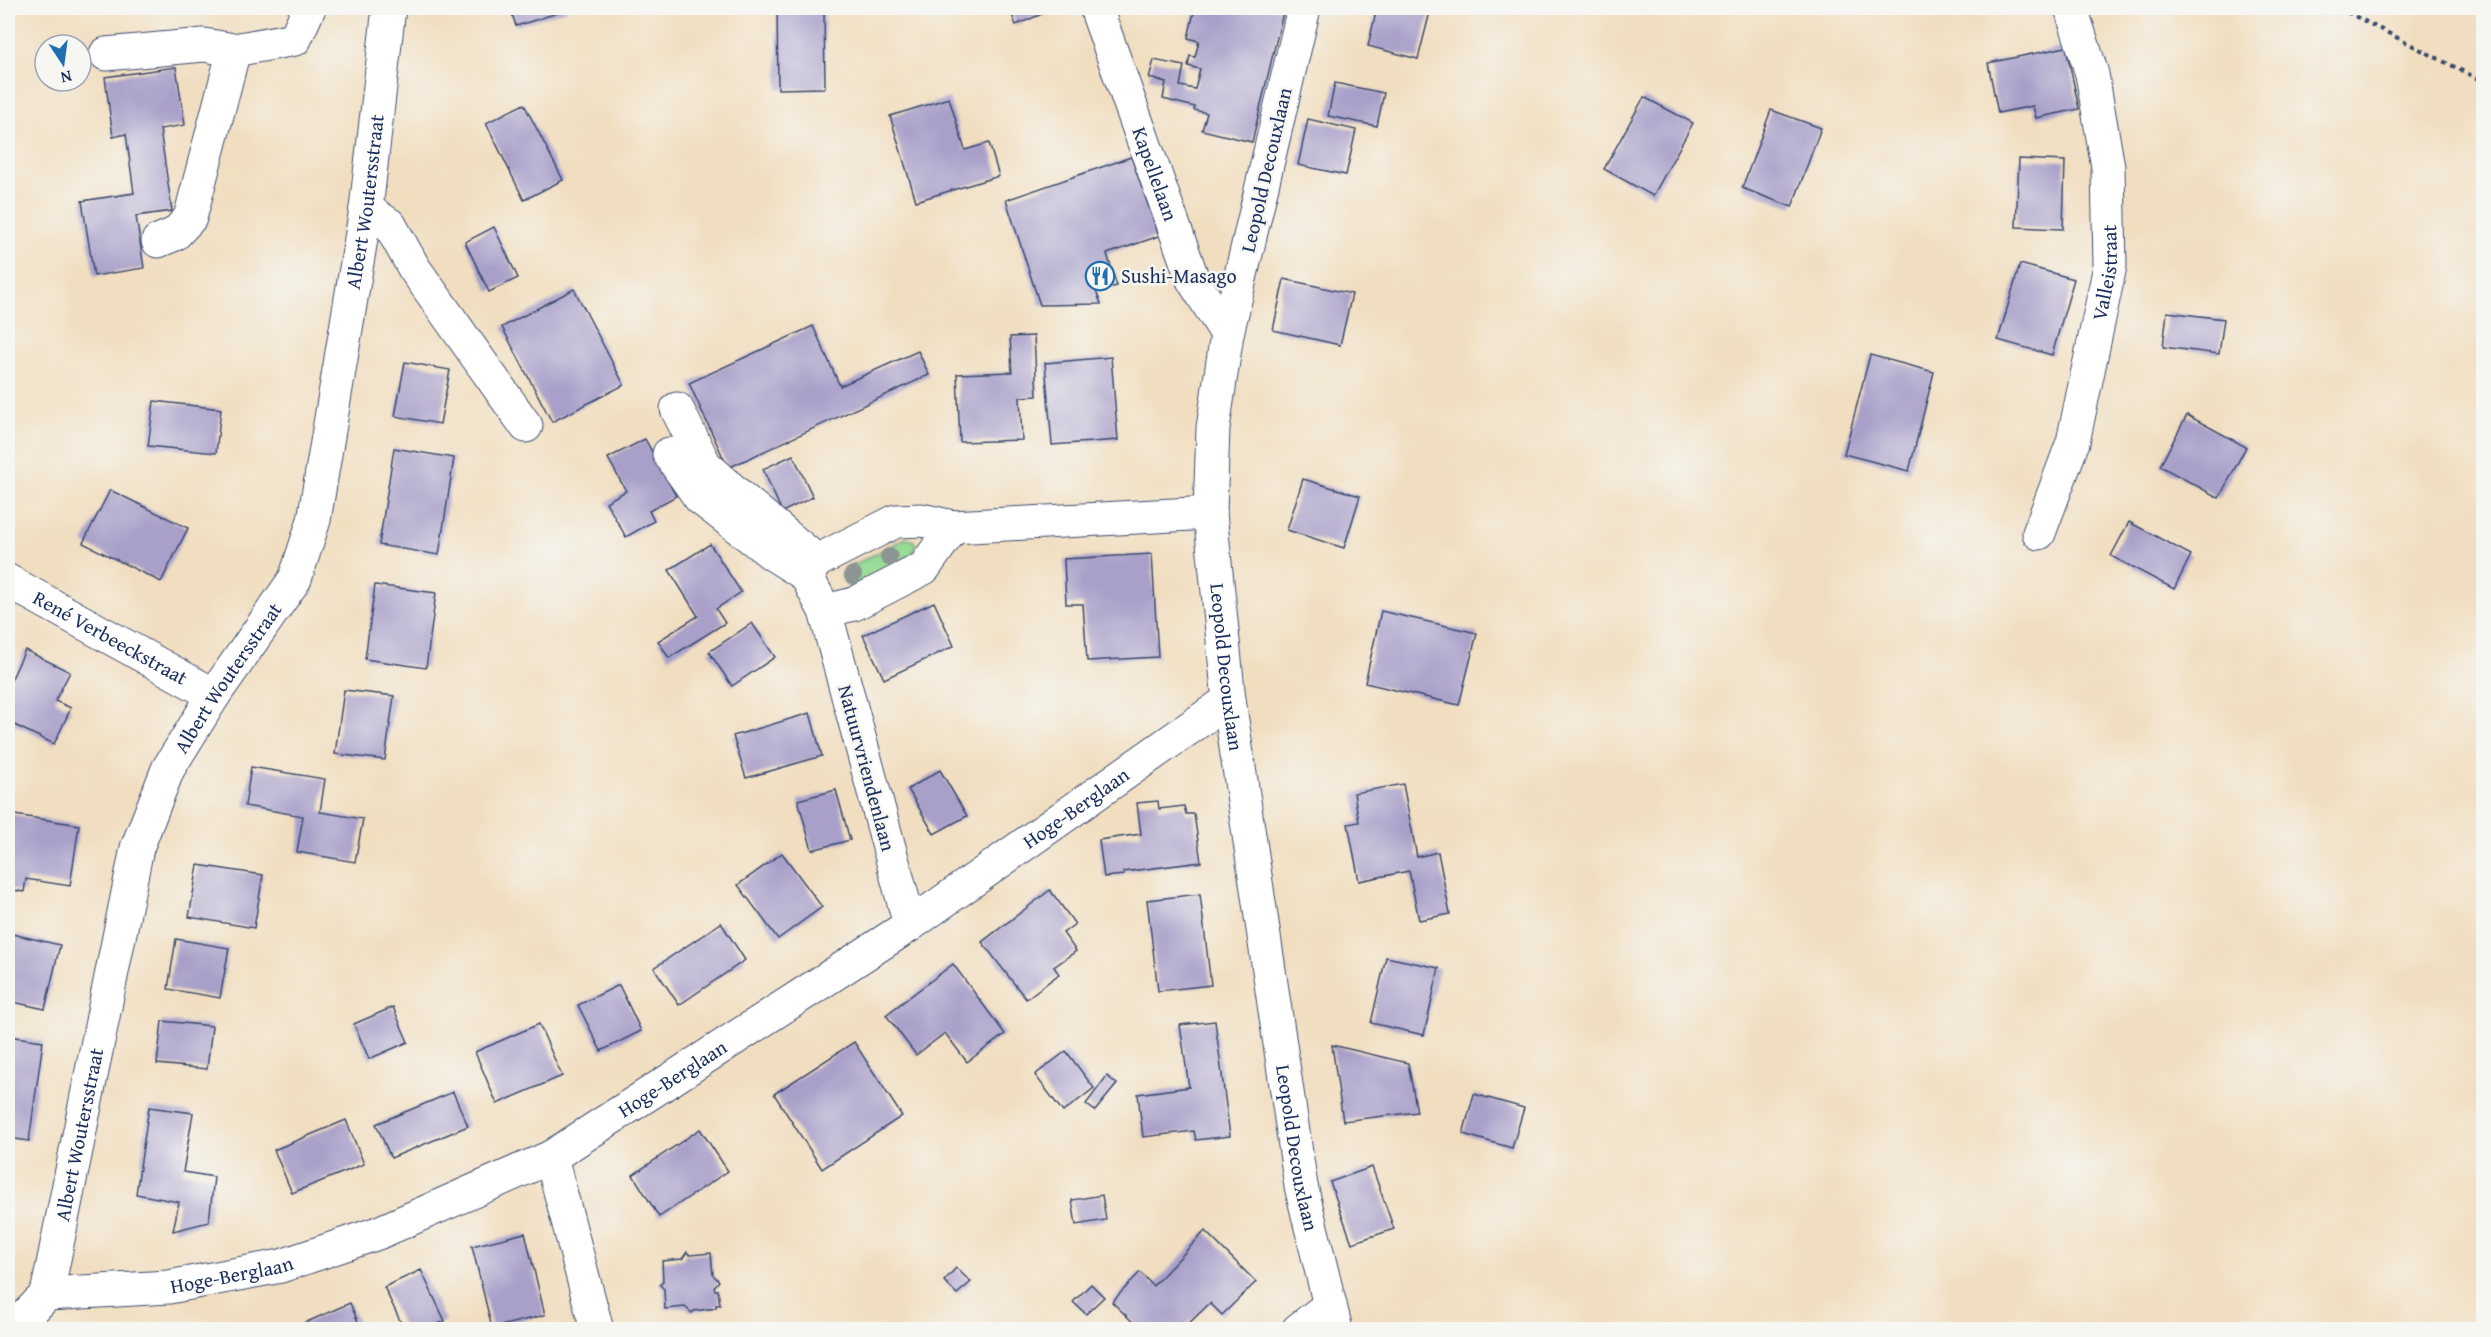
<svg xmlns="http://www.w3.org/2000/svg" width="2491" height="1337" font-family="'Gentium Book Plus',serif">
  <rect width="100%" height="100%" fill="#f6f6f2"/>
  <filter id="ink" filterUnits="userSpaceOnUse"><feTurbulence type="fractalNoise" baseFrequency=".0167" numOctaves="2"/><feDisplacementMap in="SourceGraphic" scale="12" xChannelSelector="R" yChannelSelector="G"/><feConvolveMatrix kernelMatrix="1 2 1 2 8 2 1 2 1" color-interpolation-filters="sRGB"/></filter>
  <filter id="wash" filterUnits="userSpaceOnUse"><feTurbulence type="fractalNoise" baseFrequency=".008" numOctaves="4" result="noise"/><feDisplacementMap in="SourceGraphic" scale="24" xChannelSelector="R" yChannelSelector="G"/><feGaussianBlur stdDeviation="1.35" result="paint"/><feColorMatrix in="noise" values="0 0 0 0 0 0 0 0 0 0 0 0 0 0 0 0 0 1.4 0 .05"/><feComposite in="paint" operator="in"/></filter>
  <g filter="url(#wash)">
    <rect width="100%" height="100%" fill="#f1dec0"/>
    <path fill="#96db95" stroke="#58857a" stroke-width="1.5" d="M906 538 914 541 916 546 911 555 853 586H848L843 581 842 573 844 570Z"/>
    <g id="blocks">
      <g fill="#a9a0c9">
        <path d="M510 8H567V10L516 26Z"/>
        <path d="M777 8H824L825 88 778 89Z"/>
        <path d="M1009 8H1056L1016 25Z"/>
        <path d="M1195 8H1284L1252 142 1202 130 1207 113 1194 110 1195 107 1163 99 1166 82 1149 78 1154 60 1184 66 1180 86 1195 89 1200 69 1188 66 1190 56 1195 57 1199 41 1188 38Z"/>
        <path d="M1377 8H1431L1418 59 1368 46Z"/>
        <path d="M2066 47 2079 109 2036 118 2033 106 1998 113 1988 63Z"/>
        <path d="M176 67 185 125 160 129 172 211 136 216 144 268 94 276 82 201 134 193 126 134 113 137 105 77Z"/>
        <path d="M1335 83 1384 93 1377 126 1328 116Z"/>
        <path d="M1644 97 1693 123 1653 196 1604 169Z"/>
        <path d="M949 98 965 150 989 143 999 176 916 201 890 116Z"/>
        <path d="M524 104 563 180 524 200 486 123Z"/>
        <path d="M1771 110 1821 128 1792 207 1742 188Z"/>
        <path d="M1308 119 1356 130 1346 175 1298 165Z"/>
        <path d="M1131 157 1159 236 1107 254 1117 286 1096 291 1101 304 1040 305 1006 200Z"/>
        <path d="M2019 159 2065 161 2063 229 2016 227Z"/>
        <path d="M494 227 518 278 489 292 465 242Z"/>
        <path d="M2020 264 2074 279 2052 355 1998 340Z"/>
        <path d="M1284 279 1352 294 1340 345 1273 330Z"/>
        <path d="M574 289 624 385 552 422 502 327Z"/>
        <path d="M2167 312 2224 319 2219 354 2163 347Z"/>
        <path d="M813 326 840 386 918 351 929 375 728 468 689 383Z"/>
        <path d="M1034 336 1037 396 1020 397 1022 440 960 442 957 374 1012 372 1010 337Z"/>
        <path d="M1870 355 1934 372 1909 471 1844 454Z"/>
        <path d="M1111 357 1118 440 1052 445 1045 363Z"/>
        <path d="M405 362 450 370 440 424 395 416Z"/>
        <path d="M154 401 221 409 216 453 148 446Z"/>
        <path d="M2187 415 2246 447 2219 498 2160 466Z"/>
        <path d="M645 439 676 496 649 511 654 521 626 537 606 502 626 491 608 458Z"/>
        <path d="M394 448 454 458 439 555 379 545Z"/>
        <path d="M793 455 813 497 782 512 763 469Z"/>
        <path d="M1303 479 1360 496 1344 548 1287 530Z"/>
        <path d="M110 490 188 528 161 582 83 543Z"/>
        <path d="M2129 522 2191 555 2174 589 2111 556Z"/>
        <path d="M710 544 741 592 716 609 725 623 669 658 658 641 698 616 669 570Z"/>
        <path d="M1152 554 1158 657 1087 661 1083 604H1066L1064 559Z"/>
        <path d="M375 585 436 593 426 668 365 659Z"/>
        <path d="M934 602 954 646 884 679 863 635Z"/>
        <path d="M1381 611 1477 633 1459 705 1365 683Z"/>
        <path d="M752 623 775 657 732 686 709 652Z"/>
        <path d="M25 650 70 672 55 701 71 708 54 744 8 722V687Z"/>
        <path d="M344 690 394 696 385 760 335 754Z"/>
        <path d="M810 713 822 756 746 778 733 736Z"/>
        <path d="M251 767 325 779 320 812 363 819 355 862 297 852 303 816 245 806Z"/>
        <path d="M940 770 967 816 934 834 908 789Z"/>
        <path d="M1403 784 1417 857 1438 852 1450 914 1419 920 1409 871 1359 881 1348 824 1359 822 1354 793Z"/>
        <path d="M836 790 850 840 812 850 798 800Z"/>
        <path d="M1158 801 1159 809 1184 806 1186 814H1194L1201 862 1123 872 1124 875 1104 877 1099 840 1141 834 1137 803Z"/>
        <path d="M8 814 79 825 70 886 26 879 24 892 8 889Z"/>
        <path d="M782 853 822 907 778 939 738 885Z"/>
        <path d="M198 865 263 875 254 928 189 917Z"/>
        <path d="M1050 890 1075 924 1063 933 1076 951 1054 967 1059 974 1026 999 982 942Z"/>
        <path d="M1200 894 1211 985 1158 991 1147 900Z"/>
        <path d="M721 923 745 960 679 1005 654 968Z"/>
        <path d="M8 933 60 945 45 1009 8 1001Z"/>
        <path d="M176 939 229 948 220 998 168 989Z"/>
        <path d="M1386 957 1439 968 1424 1035 1371 1023Z"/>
        <path d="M953 964 1005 1034 967 1062 945 1033 916 1055 886 1015Z"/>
        <path d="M619 985 641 1031 601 1051 578 1005Z"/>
        <path d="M393 1007 408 1042 369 1059 354 1024Z"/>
        <path d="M162 1021 212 1026 207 1069 157 1064Z"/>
        <path d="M1215 1021 1230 1136 1196 1140 1194 1131 1143 1137 1138 1094 1189 1087 1180 1025Z"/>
        <path d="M539 1024 562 1076 497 1104 475 1052Z"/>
        <path d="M8 1036 43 1041 29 1141 8 1138Z"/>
        <path d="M854 1042 902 1116 822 1169 774 1094Z"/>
        <path d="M1332 1045 1408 1063 1417 1112 1343 1121Z"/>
        <path d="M1066 1051 1094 1088 1063 1112 1035 1075Z"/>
        <path d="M1107 1076 1117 1084 1095 1111 1086 1104Z"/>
        <path d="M453 1092 468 1126 391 1158 376 1124Z"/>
        <path d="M1474 1094 1524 1108 1512 1148 1463 1134Z"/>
        <path d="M149 1107 193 1113 183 1172 214 1177 209 1222 173 1231 179 1202 136 1194Z"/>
        <path d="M346 1120 364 1164 292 1193 274 1150Z"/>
        <path d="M700 1129 728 1171 659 1217 633 1175Z"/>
        <path d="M1372 1167 1394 1229 1352 1243 1330 1182Z"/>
        <path d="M1102 1195 1106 1220 1076 1225 1072 1200Z"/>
        <path d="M1205 1231 1256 1282 1222 1315 1210 1303 1183 1329H1140L1112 1302 1140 1272 1153 1286Z"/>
        <path d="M525 1233 545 1315 492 1328 472 1246Z"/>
        <path d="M687 1252 690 1255 711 1253 713 1275 719 1281 714 1287 715 1290H718L720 1305H716V1308L694 1311 692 1313 685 1307 665 1309 664 1289 660 1285 663 1281 662 1261 682 1259Z"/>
        <path d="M956 1268 971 1282 957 1294 944 1281Z"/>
        <path d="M421 1270 445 1321 427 1329H404L384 1287Z"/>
        <path d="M1091 1284 1104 1297 1086 1314 1073 1302Z"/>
        <path d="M350 1303 361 1329H294L293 1328Z"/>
      </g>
    </g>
  </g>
  <g filter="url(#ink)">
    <use href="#blocks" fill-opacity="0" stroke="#3b496d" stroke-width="1.5"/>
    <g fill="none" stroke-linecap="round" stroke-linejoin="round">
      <g stroke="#3b496d" stroke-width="35">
        <g id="minor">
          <path id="s1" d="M1096 8 1193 280 1227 334"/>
          <path id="s2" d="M1304 8 1227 334 1213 428 1210 513 1229 700 1301 1186 1336 1330"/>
          <path d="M106 54 204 45 234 50 295 39 309 8"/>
          <path d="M366 209 390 225 414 268 526 426"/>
          <path d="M158 241 175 234 190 218 234 50"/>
          <path d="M677 409 705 465 739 496 817 561"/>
          <path d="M669 454 700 498 771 553 806 575"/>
          <path id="s3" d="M2039 533 2073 442 2110 266 2108 167 2092 74 2071 8"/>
          <path id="s4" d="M8 581 214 695"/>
          <path d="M825 611 854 604 924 568 953 527"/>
          <path d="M910 925 825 611 806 575 817 561 896 521 922 520 953 527 1210 513"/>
          <path d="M551 1157 597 1330"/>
          <path id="s5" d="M47 1294 169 1287 281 1266 378 1233 551 1157 910 925 1229 700"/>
          <path id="s6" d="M12 1330 47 1294 137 848 168 769 214 695 295 579 314 520 366 209 389 8"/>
          <path d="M1298 1330 1330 1305"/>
        </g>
      </g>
      <path stroke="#3b496d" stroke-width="4" stroke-dasharray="4.5 4.5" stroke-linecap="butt" d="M2339 8 2484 82"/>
      <use href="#minor" stroke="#fff" stroke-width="33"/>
    </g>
    <g fill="#8c9592">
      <circle cx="889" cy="557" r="9"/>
      <circle cx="853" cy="575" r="9"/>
    </g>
  </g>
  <defs>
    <g id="restaurant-ring" transform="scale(1.5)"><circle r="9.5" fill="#f6f6f2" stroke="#1f6fb2" stroke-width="1.5"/><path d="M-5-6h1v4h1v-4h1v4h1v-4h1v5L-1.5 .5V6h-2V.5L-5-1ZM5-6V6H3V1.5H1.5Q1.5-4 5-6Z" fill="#1f6fb2"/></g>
  </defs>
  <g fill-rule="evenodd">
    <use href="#restaurant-ring" x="1100" y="276"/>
  </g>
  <g text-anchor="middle" stroke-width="5" stroke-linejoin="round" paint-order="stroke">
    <g font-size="20" fill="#1b2f5e" stroke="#f6f6f2">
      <text transform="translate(1266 170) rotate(-77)" y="7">Leopold Decouxlaan</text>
      <text dy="7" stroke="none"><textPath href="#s1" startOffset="176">Kapellelaan</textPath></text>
      <text dy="7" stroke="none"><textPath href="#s6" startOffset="1203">Albert Woutersstraat</textPath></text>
      <text dy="7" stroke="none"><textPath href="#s3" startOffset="270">Valleistraat</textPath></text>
      <text dy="7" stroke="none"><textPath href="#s4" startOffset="117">René Verbeeckstraat</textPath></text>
      <text dy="7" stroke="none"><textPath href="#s2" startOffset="670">Leopold Decouxlaan</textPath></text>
      <text dy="7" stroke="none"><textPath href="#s6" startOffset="699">Albert Woutersstraat</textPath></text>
      <text transform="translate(867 768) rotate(75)" y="7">Natuurvriendenlaan</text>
      <text dy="7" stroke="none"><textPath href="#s5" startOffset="1158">Hoge-Berglaan</textPath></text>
      <text dy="7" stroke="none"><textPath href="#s5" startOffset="672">Hoge-Berglaan</textPath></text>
      <text dy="7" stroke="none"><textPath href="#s6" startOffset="213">Albert Woutersstraat</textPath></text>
      <text dy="7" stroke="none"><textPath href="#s2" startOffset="1156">Leopold Decouxlaan</textPath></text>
      <text dy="7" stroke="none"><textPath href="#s5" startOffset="186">Hoge-Berglaan</textPath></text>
    </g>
    <g font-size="20" fill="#1b2f5e" stroke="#f6f6f2" text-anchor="start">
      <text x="1121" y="283">Sushi-Masago</text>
    </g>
  </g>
  <rect width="2491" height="1337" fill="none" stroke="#f6f6f2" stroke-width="30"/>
  <g transform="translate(63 63) rotate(167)"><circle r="28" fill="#f6f6f2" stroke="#9ea6b7" stroke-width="1.5"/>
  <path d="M0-4.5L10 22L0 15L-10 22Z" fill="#1f6fb2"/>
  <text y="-9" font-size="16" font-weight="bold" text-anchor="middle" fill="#1b2f5e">N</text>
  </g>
</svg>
